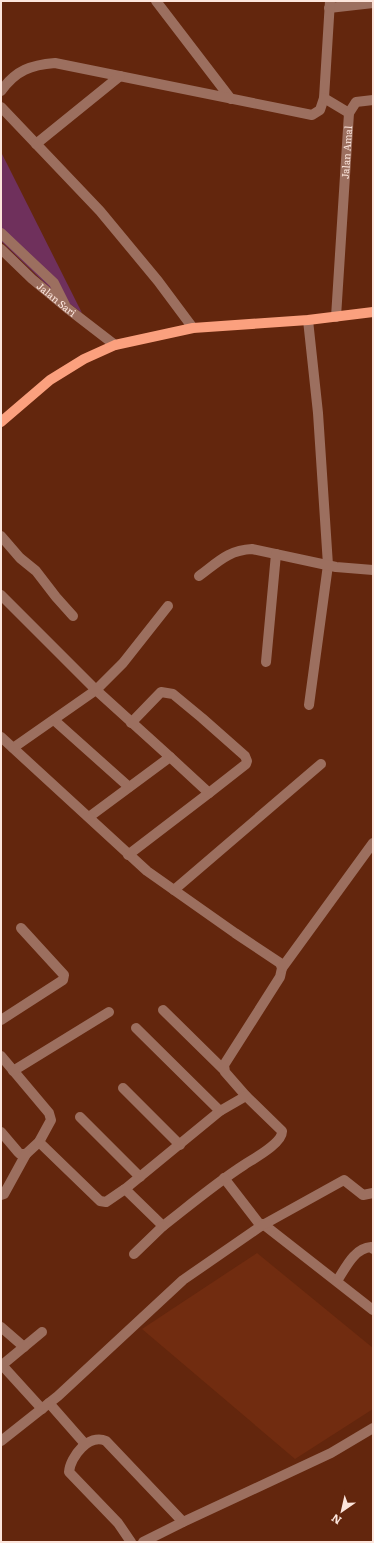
<svg xmlns="http://www.w3.org/2000/svg" width="374" height="1543" font-family="Literata,serif">
  <rect width="100%" height="100%" fill="#63260d"/>
  <path fill="#712c10" d="M257 1253 373 1348V1409L295 1459 142 1329Z"/>
  <path fill="#6f305c" d="M1 152 82 313 52 290 1 241Z"/>
  <g fill="none" stroke-linecap="round" stroke-linejoin="round">
    <g stroke="#9c6f5f" stroke-width="10">
      <path d="M156 1 231 99"/>
      <path d="M329 8 373 3"/>
      <path d="M1 91C16 70 31 65 55 63L312 115 320 110 324 98 330 1"/>
      <path d="M324 98 349 113"/>
      <path d="M1 107 100 211 158 281 193 328"/>
      <path d="M36 144 120 76"/>
      <path d="M1 233 54 283 65 305"/>
      <path id="s1" d="M1 249 32 279 67 308 115 345"/>
      <path id="s2" d="M336 317 349 113 356 102 373 100"/>
      <path d="M308 320 318 413 328 565 309 705"/>
      <path d="M1 536 20 558 36 571 56 597 73 616"/>
      <path d="M199 576C217 563 228 550 252 549L336 567 373 570"/>
      <path d="M1 595 96 690 170 757 89 817"/>
      <path d="M266 662 276 554"/>
      <path d="M54 720 129 787"/>
      <path d="M131 723 161 692 173 694 202 718 245 756 247 761 246 764 209 793 170 757"/>
      <path d="M1 737 147 871 235 933 280 963 282 968 280 977 224 1065 225 1072 246 1096 282 1131C283 1143 253 1159 244 1165 216 1183 190 1205 163 1226L125 1189"/>
      <path d="M13 748 96 690 123 663 168 606"/>
      <path d="M128 855 209 793"/>
      <path d="M174 890 321 764"/>
      <path d="M282 968 373 843"/>
      <path d="M163 1010 224 1070"/>
      <path d="M1 1020 63 980 64 975 21 928"/>
      <path d="M136 1028 220 1111"/>
      <path d="M1 1056 49 1113 51 1120 39 1142 26 1154H20L18 1152 1 1132"/>
      <path d="M13 1071 109 1012"/>
      <path d="M123 1088 180 1145"/>
      <path d="M80 1117 140 1177"/>
      <path d="M39 1142 100 1201 106 1202 125 1189 220 1111 246 1096"/>
      <path d="M224 1178 261 1226"/>
      <path d="M1 1195 4 1194 26 1154"/>
      <path d="M263 1224 373 1310"/>
      <path d="M134 1254 163 1226"/>
      <path d="M337 1281C345 1269 354 1248 371 1247L373 1249"/>
      <path d="M1 1327 24 1347"/>
      <path d="M2 1365 42 1409"/>
      <path d="M1 1366 42 1332"/>
      <path d="M49 1403 85 1444"/>
      <path d="M1 1441 58 1396 183 1280 261 1226 344 1180 363 1195 373 1193"/>
      <path d="M131 1542 118 1523 69 1472C70 1457 89 1433 106 1441L183 1522"/>
      <path d="M143 1542 183 1522 331 1453 373 1428"/>
    </g>
    <path stroke="#fba07e" stroke-width="10" d="M1 422 50 380 84 359 115 345 193 328 308 320 373 312"/>
  </g>
  <g text-anchor="middle" stroke-width="3" stroke-linejoin="round" paint-order="stroke">
    <g font-size="10" fill="#fce5dc" stroke="#63260d">
      <text dy="4" stroke="none"><textPath href="#s2" startOffset="165">Jalan Amal</textPath></text>
      <text dy="4" stroke="none"><textPath href="#s1" startOffset="75">Jalan Sari</textPath></text>
    </g>
  </g>
  <rect width="374" height="1543" fill="none" stroke="#fce5dc" stroke-width="4"/>
  <g transform="translate(342 1511) rotate(214)" stroke="#63260d" stroke-width="3" paint-order="stroke">
  <path d="M0-3L7 15L0 10L-7 15Z" fill="#fce5dc"/>
  <text y="-6" font-size="11" font-weight="bold" text-anchor="middle" fill="#fce5dc">N</text>
  </g>
</svg>
